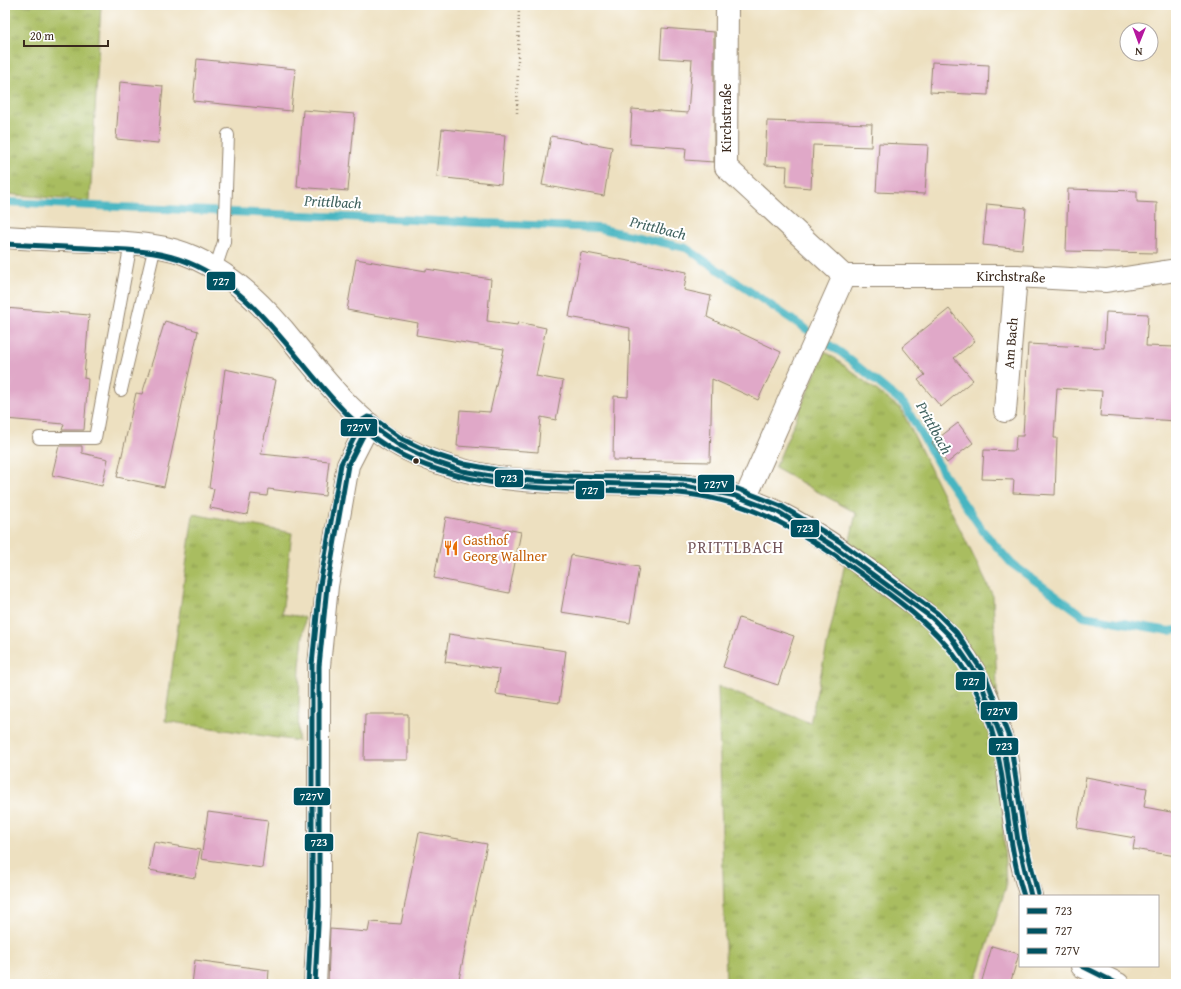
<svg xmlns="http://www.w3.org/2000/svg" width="1181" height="989" font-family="'Gentium Book Plus',serif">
  <defs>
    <pattern id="grass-tufts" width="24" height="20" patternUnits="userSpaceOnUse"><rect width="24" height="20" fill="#a9bd61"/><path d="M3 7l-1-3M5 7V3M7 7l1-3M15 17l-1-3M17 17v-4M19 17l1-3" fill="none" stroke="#8b9a4f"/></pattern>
  </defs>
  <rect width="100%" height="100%" fill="#fff"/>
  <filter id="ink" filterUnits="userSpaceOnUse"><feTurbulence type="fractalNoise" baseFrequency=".025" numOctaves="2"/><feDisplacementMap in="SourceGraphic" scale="8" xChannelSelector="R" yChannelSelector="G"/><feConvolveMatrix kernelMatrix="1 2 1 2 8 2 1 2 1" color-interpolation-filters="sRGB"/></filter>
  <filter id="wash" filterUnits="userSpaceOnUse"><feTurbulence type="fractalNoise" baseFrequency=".012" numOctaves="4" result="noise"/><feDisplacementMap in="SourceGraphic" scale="16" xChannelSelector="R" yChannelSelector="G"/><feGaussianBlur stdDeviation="0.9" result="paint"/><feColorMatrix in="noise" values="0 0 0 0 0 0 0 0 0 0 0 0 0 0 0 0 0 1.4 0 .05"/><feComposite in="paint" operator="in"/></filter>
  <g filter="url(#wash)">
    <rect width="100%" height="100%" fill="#ede0c0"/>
    <g fill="url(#grass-tufts)" stroke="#727440">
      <path d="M5 5H101L90 201 5 194Z"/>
      <path d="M825 351 901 409 993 596 1006 887 975 984H726L718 686 810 723 856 513 775 468Z"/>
      <path d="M193 514 292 533 282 614 305 617 300 666 298 741 165 721Z"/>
    </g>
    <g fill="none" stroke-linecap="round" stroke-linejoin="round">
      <path stroke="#47b5c1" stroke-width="8" d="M5 202 598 228 686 248 843 354 904 404 947 479 983 531 1012 564 1084 616 1169 631 1176 630"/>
    </g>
    <g id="blocks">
      <g fill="#e0a8c8">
        <path d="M662 28 714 32V162L685 160 686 148 630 144 632 109 688 113 692 60 660 58Z"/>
        <path d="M197 59 295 69 291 111 193 101Z"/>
        <path d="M932 62 989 65 988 95 930 92Z"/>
        <path d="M120 82 163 86 158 143 116 139Z"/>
        <path d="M303 110 355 114 348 191 297 187Z"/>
        <path d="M767 121 872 124 871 147 813 145 811 188 786 186 787 166 765 165Z"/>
        <path d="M442 129 505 135 501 184 437 177Z"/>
        <path d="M551 136 612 147 604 196 542 185Z"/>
        <path d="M879 143 928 145 925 194 876 192Z"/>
        <path d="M1068 189 1137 191V202L1157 203 1156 253 1066 251Z"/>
        <path d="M987 204 1026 208 1022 249 983 245Z"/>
        <path d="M581 252 687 272 684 290 711 296 707 317 781 352 758 400 712 379 710 462 613 460 614 396 628 397 630 328 569 317Z"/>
        <path d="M356 259 426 271V269L491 279 487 321 517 325 518 322 546 328 536 376 563 381 556 420 541 417 538 452 457 446 460 410 490 412 504 349 416 335 418 323 347 310Z"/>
        <path d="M5 308 89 315 84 378 88 379 84 430H62L64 424 5 419Z"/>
        <path d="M949 309 975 341 954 358 973 380 941 407 918 380 925 375 902 347Z"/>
        <path d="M1106 312 1148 314 1146 346 1176 347V421L1100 416 1102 391 1057 388 1054 438H1057L1055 495 1013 493 1014 480 982 479 984 450 1015 451 1016 436H1023L1028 344 1104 348Z"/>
        <path d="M165 321 198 331 164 487 117 477 136 393 142 394Z"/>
        <path d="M225 369 276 380 261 454 329 461 325 496 268 489 267 496 251 494 247 515 210 508 214 489 209 488Z"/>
        <path d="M958 423 973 443 947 463 932 443Z"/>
        <path d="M59 446H82V453L108 459 102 486 52 475Z"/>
        <path d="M446 517 521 532 509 593 434 578Z"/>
        <path d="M571 555 639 567 630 623 561 612Z"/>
        <path d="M739 618 794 636 778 685 723 667Z"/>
        <path d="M449 634 566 651 559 703 496 694 499 669 445 662Z"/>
        <path d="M365 714H408V760H364Z"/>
        <path d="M1086 777 1147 788 1144 807 1176 813V856L1133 849 1135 838 1077 828Z"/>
        <path d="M208 812 268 820 262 868 201 859Z"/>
        <path d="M419 832 487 844 458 984H433L412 980V984H328L330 929 368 932 370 922 401 924Z"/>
        <path d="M154 842 200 850 195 878 149 870Z"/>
        <path d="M992 946 1019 954 1010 984H981Z"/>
        <path d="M195 960 269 970 268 984H192Z"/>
      </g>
    </g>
  </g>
  <g filter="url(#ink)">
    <use href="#blocks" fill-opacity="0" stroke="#94856f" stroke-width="1"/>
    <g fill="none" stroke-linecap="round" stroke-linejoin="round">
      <g stroke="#94856f" stroke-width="14">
        <g id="service">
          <path d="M215 269 224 242 228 135"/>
          <path d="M121 390 155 246"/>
          <path d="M39 438H95L131 243"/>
        </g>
      </g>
      <g stroke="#94856f" stroke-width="24">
        <g id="minor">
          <path d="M727 5 726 167 844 276"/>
          <path d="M5 237C34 239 64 240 93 241 126 243 162 243 193 257 235 276 267 309 295 344 327 383 362 428 408 450 493 492 583 480 674 485 756 489 812 529 875 575 900 594 927 612 948 635 975 664 993 705 1003 743 1008 758 1008 774 1010 790 1015 826 1019 861 1031 896"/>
          <path id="s1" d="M1005 411 1016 276"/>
          <path id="s2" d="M745 499 844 276H1016L1106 281 1176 270"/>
          <path d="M1082 966 1118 984"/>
          <path d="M315 984 319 906V666L327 586 348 465 369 424"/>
        </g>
      </g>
      <path stroke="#94856f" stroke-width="2.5" stroke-dasharray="1 3" stroke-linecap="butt" d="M517 113 519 5"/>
      <use href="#service" stroke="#fff" stroke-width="12"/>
      <use href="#minor" stroke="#fff" stroke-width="22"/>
      <g stroke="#fff" stroke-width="8">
        <g id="bus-1">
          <path d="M369 424 399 445 430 460 463 471 496 477 531 481 685 486 736 496 778 512 835 547 932 618 950 636 979 678 1003 742 1018 841 1031 896"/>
          <path d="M1082 966 1118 984"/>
          <path d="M315 984 319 906V666L327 586 348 465 369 424"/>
        </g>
      </g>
      <g stroke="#fff" stroke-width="8">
        <path id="bus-2" d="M5 244C39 246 72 247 106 249 130 250 155 251 179 259 278 292 312 411 404 456 484 495 575 488 661 492 742 494 799 529 863 575 921 617 963 648 988 719 1008 776 1005 838 1024 896"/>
      </g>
      <g stroke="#fff" stroke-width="8">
        <path id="bus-3" d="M308 984 312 906V665L320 585 341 464 363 420 368 417 373 418 402 439 433 454 464 464 497 470 566 476 676 478 705 481 738 489 781 506 839 541 937 613 956 632 985 675 1010 740 1025 840 1038 894"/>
      </g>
      <use href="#bus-1" stroke="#005262" stroke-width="5"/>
      <use href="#bus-2" stroke="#005262" stroke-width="5"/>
      <use href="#bus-3" stroke="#005262" stroke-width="5"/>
    </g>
  </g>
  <defs>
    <g id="restaurant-bare" transform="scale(1.2)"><path d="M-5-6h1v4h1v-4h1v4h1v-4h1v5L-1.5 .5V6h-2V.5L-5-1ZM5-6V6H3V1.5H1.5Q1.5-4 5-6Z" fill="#e8710a" stroke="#fff" stroke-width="2.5" paint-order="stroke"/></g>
  </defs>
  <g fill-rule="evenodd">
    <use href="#restaurant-bare" x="451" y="548"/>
  </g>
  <circle fill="#3b2a1e" stroke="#fff" stroke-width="1.5" cx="416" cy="461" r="3.5"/>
  <g text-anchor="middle" stroke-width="4" stroke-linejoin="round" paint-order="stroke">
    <g font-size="14" fill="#3b2a1e" stroke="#fff">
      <text transform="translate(726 118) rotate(-90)" y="5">Kirchstraße</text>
      <text dy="5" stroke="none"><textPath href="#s2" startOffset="411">Kirchstraße</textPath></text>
      <text dy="5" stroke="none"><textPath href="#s1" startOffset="68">Am Bach</textPath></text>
    </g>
    <g font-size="14" fill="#c56008" stroke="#fff" text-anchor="start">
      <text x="463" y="545">Gasthof<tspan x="463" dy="16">Georg Wallner</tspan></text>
    </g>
    <g font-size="15" font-style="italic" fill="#40625f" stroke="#fff">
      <text transform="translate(333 202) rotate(3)" y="5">Prittlbach</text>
      <text transform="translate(658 228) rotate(14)" y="5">Prittlbach</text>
      <text transform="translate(934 428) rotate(61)" y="5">Prittlbach</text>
    </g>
    <g font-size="16" letter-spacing="1" fill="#75565a" stroke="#fff">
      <text x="736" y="553">PRITTLBACH</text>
    </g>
  </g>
  <g stroke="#fff" stroke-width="1.5">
    <rect x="206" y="271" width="30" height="20" rx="4" fill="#005262"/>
    <rect x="340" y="418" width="38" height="19" rx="4" fill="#005262"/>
    <rect x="494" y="469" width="30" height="19" rx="4" fill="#005262"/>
    <rect x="697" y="474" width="38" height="19" rx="4" fill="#005262"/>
    <rect x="575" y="480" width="30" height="20" rx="4" fill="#005262"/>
    <rect x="790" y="519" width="30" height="19" rx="4" fill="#005262"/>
    <rect x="955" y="671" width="31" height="20" rx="4" fill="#005262"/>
    <rect x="980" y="701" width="38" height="20" rx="4" fill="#005262"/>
    <rect x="988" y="737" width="31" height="19" rx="4" fill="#005262"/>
    <rect x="293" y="787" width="38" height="19" rx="4" fill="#005262"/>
    <rect x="304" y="833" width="30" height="19" rx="4" fill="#005262"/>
  </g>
  <g font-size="11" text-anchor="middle" font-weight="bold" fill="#fff">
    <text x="221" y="285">727</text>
    <text x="359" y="431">727V</text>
    <text x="509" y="482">723</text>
    <text x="716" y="488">727V</text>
    <text x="590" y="494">727</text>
    <text x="805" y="532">723</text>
    <text x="971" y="685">727</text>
    <text x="999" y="715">727V</text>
    <text x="1004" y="750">723</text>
    <text x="312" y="800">727V</text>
    <text x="319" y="846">723</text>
  </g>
  <rect width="1181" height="989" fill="none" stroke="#fff" stroke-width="20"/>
  <rect x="1019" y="895" width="140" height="72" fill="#ffffff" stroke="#b1aaa5"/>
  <rect x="1027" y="908" width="20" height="6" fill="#005262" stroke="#b1aaa5"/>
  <text x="1055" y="915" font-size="12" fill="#3b2a1e">723</text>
  <rect x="1027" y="928" width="20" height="6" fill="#005262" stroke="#b1aaa5"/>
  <text x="1055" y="935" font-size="12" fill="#3b2a1e">727</text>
  <rect x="1027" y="948" width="20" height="6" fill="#005262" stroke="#b1aaa5"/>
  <text x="1055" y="955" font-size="12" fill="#3b2a1e">727V</text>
  <g transform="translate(1139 42) rotate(181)"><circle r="19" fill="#ffffff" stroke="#b1aaa5"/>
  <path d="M0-3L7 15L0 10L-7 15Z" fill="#b5179e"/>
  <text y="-6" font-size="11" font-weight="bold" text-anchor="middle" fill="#3b2a1e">N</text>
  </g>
  <path d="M24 40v6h84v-6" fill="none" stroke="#3b2a1e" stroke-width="2"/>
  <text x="30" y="40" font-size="12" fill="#3b2a1e" stroke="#ffffff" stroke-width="3" paint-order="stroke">20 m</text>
</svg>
